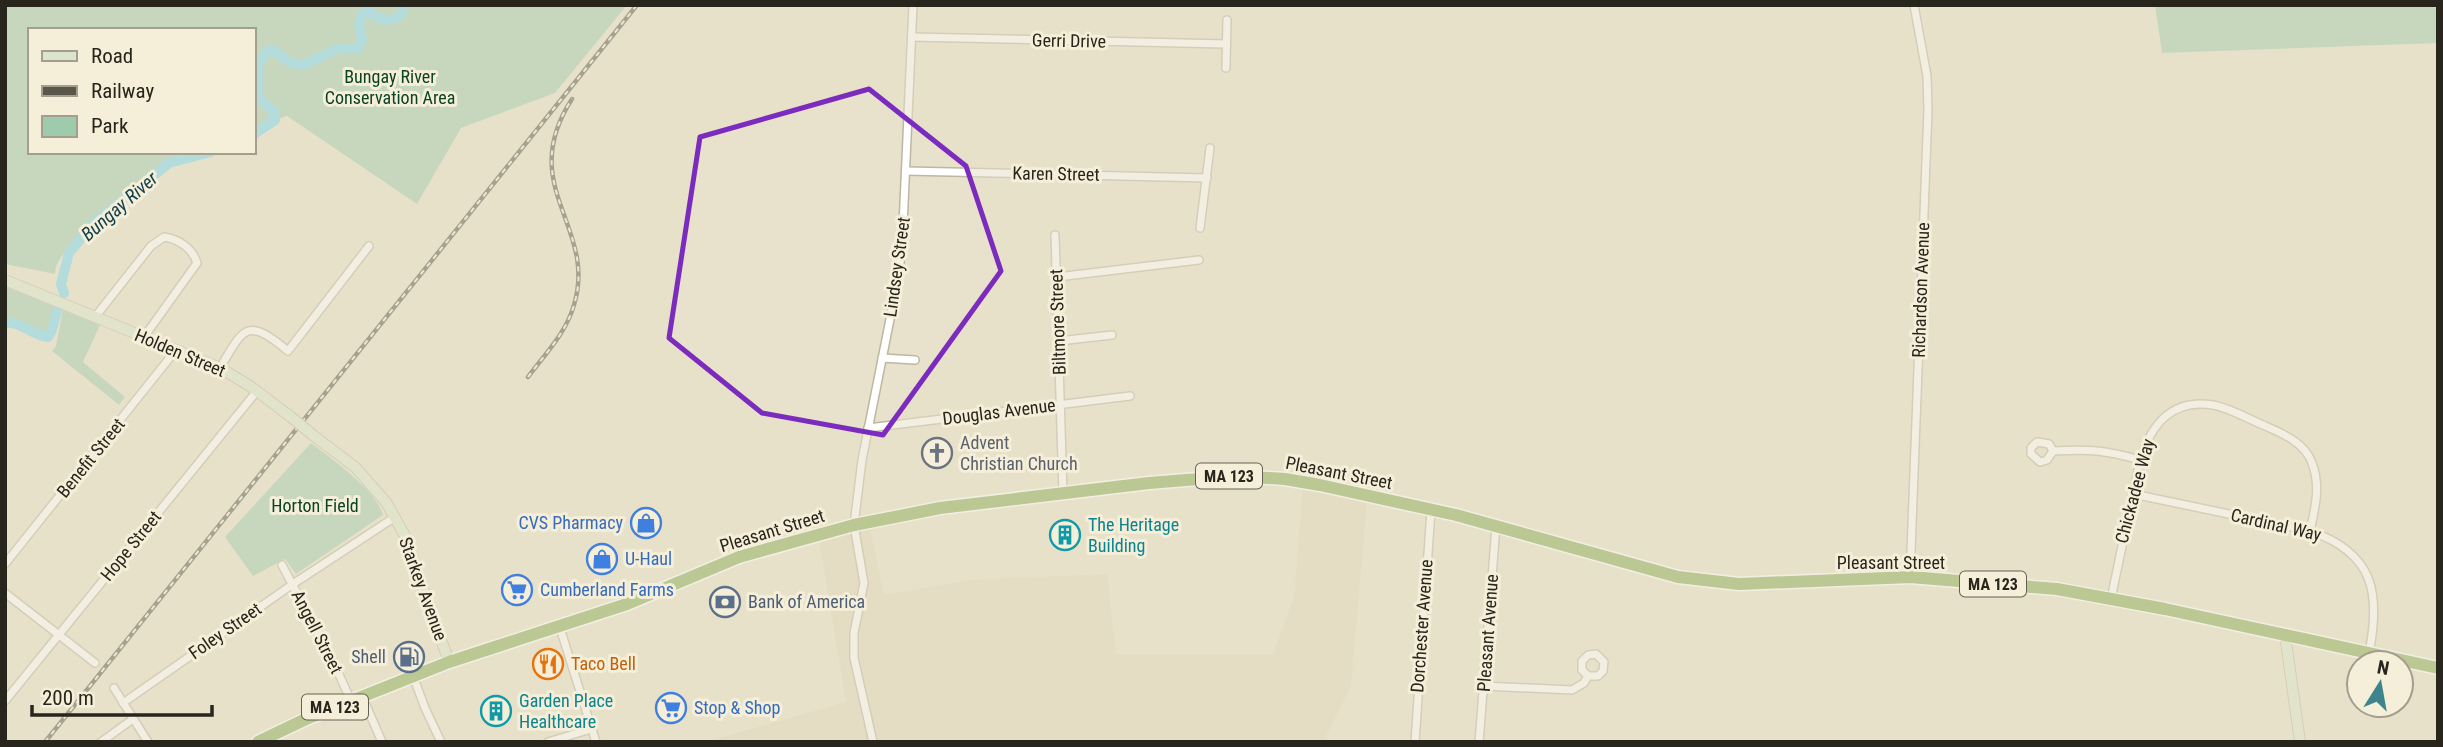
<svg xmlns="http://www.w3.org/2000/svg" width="2443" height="747" font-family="'Roboto Condensed',sans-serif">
  <rect width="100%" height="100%" fill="#e8e1cb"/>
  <path fill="#e0d6ba" d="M1303 487 1367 501 1351 686 1323 742H705L846 702 819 540 870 529 884 595 969 580 1107 574 1116 654H1273L1294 597Z"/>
  <g fill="#9fcbad">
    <path d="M5 5H627L555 93 461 128 417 204 287 116 254 128V30H30V152H187L177 156 68 246 56 266 55 274 5 264Z"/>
    <path d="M2155 5H2438V43L2162 53Z"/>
    <path d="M5 286 58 308 52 330 48 337C32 335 24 323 5 322Z"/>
    <path d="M63 310 100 325 83 362 125 397 119 405 52 351 56 346Z"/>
    <path d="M311 443C331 458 377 491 383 515L296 574 285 559 253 576 225 537Z"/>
  </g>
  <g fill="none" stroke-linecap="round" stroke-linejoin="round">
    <g stroke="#75d4f1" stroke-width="10">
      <path d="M254 134 275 120V112L258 98 259 63 267 51H274L291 63 304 65 337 49H357L362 40 359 26 362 14 369 12C380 20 387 22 399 17L404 7 403 5"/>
      <path d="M64 293 61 284 69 253 93 224 169 163 211 152"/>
      <path d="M5 322C24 323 32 335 48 337L52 330 58 308"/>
    </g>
    <g stroke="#bdb6a2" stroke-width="10">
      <g id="street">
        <path d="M912 37 1226 44"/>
        <path d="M1226 68 1227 20"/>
        <path d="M906 171 1207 178"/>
        <path d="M1200 228 1210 148"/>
        <path d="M1055 235 1063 493"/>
        <path d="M1057 277 1199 260"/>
        <path d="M95 317 151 246 164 237C179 239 193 249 197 263L144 337"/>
        <path d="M1059 341 1112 335"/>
        <path d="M882 358 915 360"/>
        <path d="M220 368C244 327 247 317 288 351L369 246"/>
        <path d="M868 428 1130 396"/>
        <path d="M2053 451 2049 444 2037 442 2031 448V454L2040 462 2047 460 2053 451C2090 449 2105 450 2140 460"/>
        <path d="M2133 494 2310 531C2374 553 2381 593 2369 653"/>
        <path d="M5 564 176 350"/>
        <path d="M282 565 333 661 351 701"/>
        <path d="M1910 577 1928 110 1927 76 1914 5"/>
        <path d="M5 593 95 663"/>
        <path d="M2111 599 2140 460C2151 425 2171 398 2213 405 2230 408 2246 418 2263 425 2281 433 2305 442 2312 463 2321 486 2315 508 2310 531"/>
        <path d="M560 628 596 742"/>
        <path d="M413 676 425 708 441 742"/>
        <path d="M1483 686 1572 690 1584 683 1588 676H1598L1603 671 1604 662 1596 654 1588 655 1582 661V670L1588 676"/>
        <path d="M114 688 148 742"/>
        <path d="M362 696 382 742"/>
        <path d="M5 701 257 391"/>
        <path d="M123 703 293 584 395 517"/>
        <path d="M101 742 133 719"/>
        <path d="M548 742 591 729"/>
        <path d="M873 742 854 658V633L864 583 854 525 862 460 896 289 902 248 913 5"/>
        <path d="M1415 742 1431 510"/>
        <path d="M1479 742 1496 526"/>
      </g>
    </g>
    <g stroke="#bdb6a2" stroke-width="12">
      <g id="secondary">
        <path d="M5 280 220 368 250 386 291 417"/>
        <path d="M314 436 355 467 386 502 404 534 449 662"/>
        <path d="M2285 635 2300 742"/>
      </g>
    </g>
    <g stroke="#fff" stroke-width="15">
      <path id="highway" d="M258 742 306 719 449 662 627 604 739 557 854 525 940 508 1149 483 1236 476 1285 479 1320 485 1456 515 1678 577 1739 584 1910 577 2057 589 2165 609 2438 668"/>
    </g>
    <use href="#street" stroke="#fff" stroke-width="7"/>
    <use href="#secondary" stroke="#dae5cb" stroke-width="10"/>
    <use href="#highway" stroke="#85a953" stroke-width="12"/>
    <g stroke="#5a564a" stroke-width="4.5">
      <g id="rail">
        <path d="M528 377C545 354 566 333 574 305 598 226 515 187 572 99"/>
        <path d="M45 742 637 5"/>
      </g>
    </g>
    <use href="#rail" stroke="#f5eed8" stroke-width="2" stroke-dasharray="5" stroke-linecap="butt"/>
    <g stroke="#bdb6a2" stroke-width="12" stroke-linecap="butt">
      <path id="secondary-bridge" d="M291 417 314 436"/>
    </g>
    <use href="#secondary-bridge" stroke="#dae5cb" stroke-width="10"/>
  </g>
  <path d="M0 0H2443V747H0ZM869 89 966 166 1001 271 883 435 762 413 669 338 700 137Z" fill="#e8e1cb" fill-opacity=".55" fill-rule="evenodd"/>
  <path fill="none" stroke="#7b2cbf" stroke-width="5" stroke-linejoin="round" d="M869 89 966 166 1001 271 883 435 762 413 669 338 700 137Z"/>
  <defs>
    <g id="church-ring" transform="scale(1.575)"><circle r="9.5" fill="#f5eed8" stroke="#6b7280" stroke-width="1.5"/><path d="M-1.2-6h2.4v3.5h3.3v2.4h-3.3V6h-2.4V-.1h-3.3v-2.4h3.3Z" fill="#6b7280"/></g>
    <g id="shop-ring" transform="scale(1.575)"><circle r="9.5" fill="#f5eed8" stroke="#3f7fe0" stroke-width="1.5"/><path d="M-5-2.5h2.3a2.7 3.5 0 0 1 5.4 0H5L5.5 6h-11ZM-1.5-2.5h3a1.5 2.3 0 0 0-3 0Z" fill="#3f7fe0"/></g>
    <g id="building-ring" transform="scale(1.575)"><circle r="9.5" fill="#f5eed8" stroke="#0f9aa8" stroke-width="1.5"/><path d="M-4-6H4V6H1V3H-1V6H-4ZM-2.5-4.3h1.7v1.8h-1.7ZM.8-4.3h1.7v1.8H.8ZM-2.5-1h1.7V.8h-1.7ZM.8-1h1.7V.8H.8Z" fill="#0f9aa8"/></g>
    <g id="supermarket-ring" transform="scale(1.575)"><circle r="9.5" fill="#f5eed8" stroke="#3f7fe0" stroke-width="1.5"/><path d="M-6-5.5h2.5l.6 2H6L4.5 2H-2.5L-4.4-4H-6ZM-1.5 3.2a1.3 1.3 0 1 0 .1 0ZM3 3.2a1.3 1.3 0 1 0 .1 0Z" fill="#3f7fe0"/></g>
    <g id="bank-ring" transform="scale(1.575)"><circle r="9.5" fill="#f5eed8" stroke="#5c6f8a" stroke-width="1.5"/><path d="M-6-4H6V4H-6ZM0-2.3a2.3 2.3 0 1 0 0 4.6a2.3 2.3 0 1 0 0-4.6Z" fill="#5c6f8a"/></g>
    <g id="fuel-ring" transform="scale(1.575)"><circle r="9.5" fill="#f5eed8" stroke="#5c6f8a" stroke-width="1.5"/><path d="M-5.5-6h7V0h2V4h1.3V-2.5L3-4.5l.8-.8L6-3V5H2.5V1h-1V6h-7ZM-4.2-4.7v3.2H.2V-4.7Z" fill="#5c6f8a"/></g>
    <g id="restaurant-ring" transform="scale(1.575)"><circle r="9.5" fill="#f5eed8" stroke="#e8710a" stroke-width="1.5"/><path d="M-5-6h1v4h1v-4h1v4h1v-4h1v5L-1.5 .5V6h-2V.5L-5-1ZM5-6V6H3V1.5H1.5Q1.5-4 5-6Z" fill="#e8710a"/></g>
  </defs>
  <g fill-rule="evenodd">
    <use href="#church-ring" x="937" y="453"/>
    <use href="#shop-ring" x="646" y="523"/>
    <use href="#building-ring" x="1065" y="535"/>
    <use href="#shop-ring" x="602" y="559"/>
    <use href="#supermarket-ring" x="517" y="590"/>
    <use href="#bank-ring" x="725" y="602"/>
    <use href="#fuel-ring" x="409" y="657"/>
    <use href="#restaurant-ring" x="548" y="664"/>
    <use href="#supermarket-ring" x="671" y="708"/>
    <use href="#building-ring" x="496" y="711"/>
  </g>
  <g text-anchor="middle" stroke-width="6" stroke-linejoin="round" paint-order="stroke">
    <g fill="#f5eed8" stroke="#666155" stroke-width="2">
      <rect x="1196" y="463.5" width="66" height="25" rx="5"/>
      <rect x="1960" y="571.5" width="66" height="25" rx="5"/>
      <rect x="302" y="694.5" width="66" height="25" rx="5"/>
    </g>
    <g font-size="16" font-weight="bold" fill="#28251d">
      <text x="1229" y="482">MA 123</text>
      <text x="1993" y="590">MA 123</text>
      <text x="335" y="713">MA 123</text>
    </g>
    <g font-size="18" fill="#28251d" stroke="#f5eed8">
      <text transform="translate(1069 41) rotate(1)" y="6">Gerri Drive</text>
      <text transform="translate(1056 174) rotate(1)" y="6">Karen Street</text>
      <text transform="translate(897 267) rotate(-82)" y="6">Lindsey Street</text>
      <text transform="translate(1921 290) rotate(-88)" y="6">Richardson Avenue</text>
      <text transform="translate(1058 322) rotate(-92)" y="6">Biltmore Street</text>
      <text transform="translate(180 353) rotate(23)" y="6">Holden Street</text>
      <text transform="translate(999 412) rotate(-7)" y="6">Douglas Avenue</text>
      <text transform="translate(91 458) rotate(-51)" y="6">Benefit Street</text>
      <text transform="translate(1339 473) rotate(11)" y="6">Pleasant Street</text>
      <text transform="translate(2135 491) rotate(-75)" y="6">Chickadee Way</text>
      <text transform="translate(2276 525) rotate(13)" y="6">Cardinal Way</text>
      <text transform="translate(772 531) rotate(-17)" y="6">Pleasant Street</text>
      <text transform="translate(131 546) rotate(-51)" y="6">Hope Street</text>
      <text x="1891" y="569">Pleasant Street</text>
      <text transform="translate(423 589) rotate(70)" y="6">Starkey Avenue</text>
      <text transform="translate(1422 626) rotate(-86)" y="6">Dorchester Avenue</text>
      <text transform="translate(225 631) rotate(-35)" y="6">Foley Street</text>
      <text transform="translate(317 632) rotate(63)" y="6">Angell Street</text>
      <text transform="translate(1488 633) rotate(-86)" y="6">Pleasant Avenue</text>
    </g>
    <g font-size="18" fill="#0a4325" stroke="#f5eed8">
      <text x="390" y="83">Bungay River<tspan x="390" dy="21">Conservation Area</tspan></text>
      <text x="315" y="512">Horton Field</text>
    </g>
    <g font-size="18" fill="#5b616d" stroke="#f5eed8" text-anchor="start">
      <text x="960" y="449">Advent<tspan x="960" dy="21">Christian Church</tspan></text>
    </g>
    <g font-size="18" fill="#366cbe" stroke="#f5eed8" text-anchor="start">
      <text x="623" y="529" text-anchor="end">CVS Pharmacy</text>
      <text x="625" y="565">U-Haul</text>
      <text x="540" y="596">Cumberland Farms</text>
      <text x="694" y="714">Stop &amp; Shop</text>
    </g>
    <g font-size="18" fill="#0d838f" stroke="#f5eed8" text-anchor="start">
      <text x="1088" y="531">The Heritage<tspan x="1088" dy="21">Building</tspan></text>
      <text x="519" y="707">Garden Place<tspan x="519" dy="21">Healthcare</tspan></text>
    </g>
    <g font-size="18" fill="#4e5e75" stroke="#f5eed8" text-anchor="start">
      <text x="748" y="608">Bank of America</text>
      <text x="386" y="663" text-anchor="end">Shell</text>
    </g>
    <g font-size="18" fill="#c56008" stroke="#f5eed8" text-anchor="start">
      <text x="571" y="670">Taco Bell</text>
    </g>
    <g font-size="19" font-style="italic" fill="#123e4a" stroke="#f5eed8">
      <text transform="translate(119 206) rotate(-41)" y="7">Bungay River</text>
    </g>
  </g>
  <rect width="2443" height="747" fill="none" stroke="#28251d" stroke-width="14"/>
  <rect x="28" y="28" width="228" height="126" fill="#f5eed8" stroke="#a39e8d" stroke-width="2"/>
  <rect x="42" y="51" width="35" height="10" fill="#dae5cb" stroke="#a39e8d" stroke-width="2"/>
  <text x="91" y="63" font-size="21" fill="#28251d">Road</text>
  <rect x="42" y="86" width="35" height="10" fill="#5a564a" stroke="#a39e8d" stroke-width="2"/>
  <text x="91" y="98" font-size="21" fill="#28251d">Railway</text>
  <rect x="42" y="116" width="35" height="21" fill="#9fcbad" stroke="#a39e8d" stroke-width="2"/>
  <text x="91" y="133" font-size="21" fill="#28251d">Park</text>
  <g transform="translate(2380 684) rotate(11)"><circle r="33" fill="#f5eed8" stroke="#a39e8d" stroke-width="2"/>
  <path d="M0-5L12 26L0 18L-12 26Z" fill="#3d848c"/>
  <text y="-10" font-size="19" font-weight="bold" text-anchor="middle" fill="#28251d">N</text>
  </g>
  <path d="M32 705v10h180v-10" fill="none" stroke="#28251d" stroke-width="3.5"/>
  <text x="42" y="705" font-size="21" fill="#28251d" stroke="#f5eed8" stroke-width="5" paint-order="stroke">200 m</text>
</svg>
